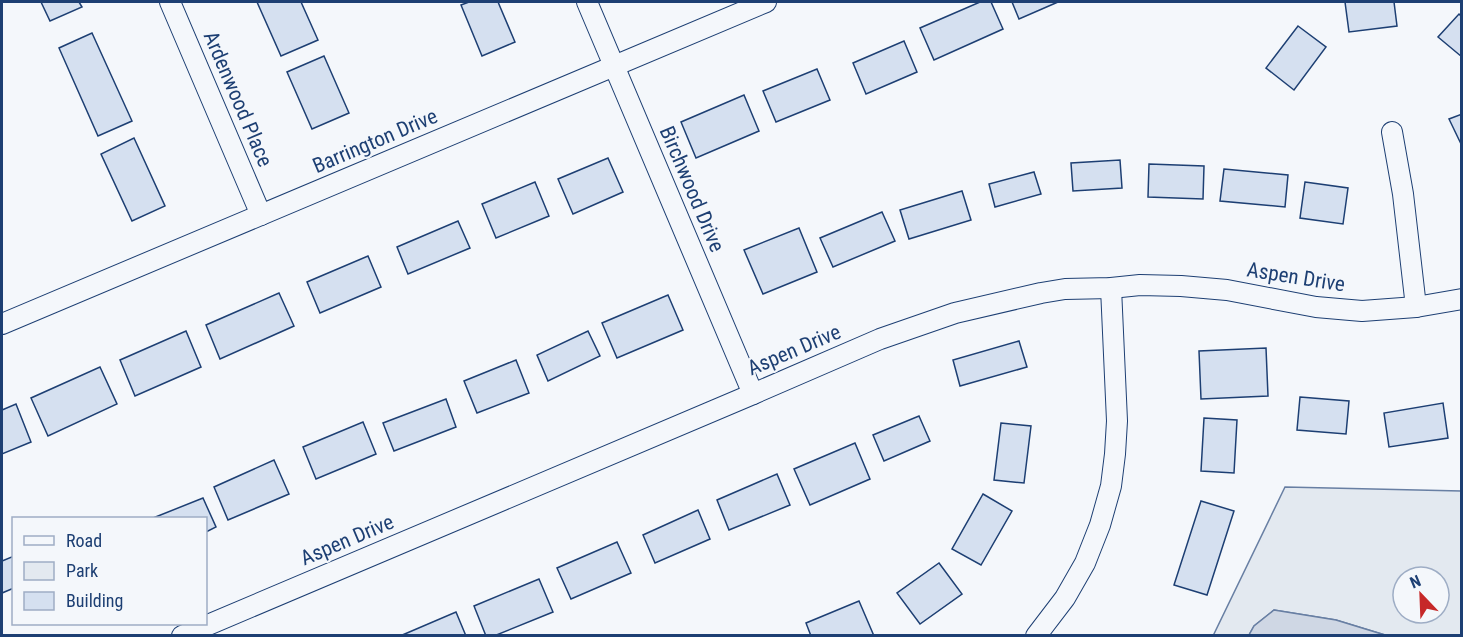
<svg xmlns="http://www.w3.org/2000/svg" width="1463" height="637" font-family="'Roboto Condensed',sans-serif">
  <rect width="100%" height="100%" fill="#f4f7fb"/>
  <path fill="#e3e9f0" stroke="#687fa3" stroke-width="1.5" fill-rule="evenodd" d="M1285 487 1461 491V635H1385L1336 620 1274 610 1254 626 1249 635 1213 636ZM1403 577H1439V613H1403Z"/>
  <path fill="#cfd7e4" stroke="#687fa3" stroke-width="1.5" d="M1274 610 1336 620 1385 635H1249L1254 626Z"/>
  <g fill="#d5e0f0" stroke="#1d3f73" stroke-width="1.5">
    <path d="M41 2H79L82 7 50 21Z"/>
    <path d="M257 2H301L318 40 281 56Z"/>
    <path d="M469 2H498L515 42 482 56 461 5Z"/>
    <path d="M980 2H991L1003 29 934 60 920 28Z"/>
    <path d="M1012 2H1058L1019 19Z"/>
    <path d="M1345 2H1394L1397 26 1349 32Z"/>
    <path d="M1459 14 1462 17V57L1438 37Z"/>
    <path d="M1298 26 1326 47 1294 90 1266 68Z"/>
    <path d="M92 33 132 121 98 136 59 48Z"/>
    <path d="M904 41 917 72 866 94 853 63Z"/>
    <path d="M324 56 349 113 312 129 287 72Z"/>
    <path d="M817 69 830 100 776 122 763 91Z"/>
    <path d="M744 95 759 131 696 158 681 122Z"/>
    <path d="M1462 114V146L1449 119Z"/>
    <path d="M134 138 165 206 132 221 101 154Z"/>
    <path d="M608 158 623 192 573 214 558 179Z"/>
    <path d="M1120 160 1122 188 1073 191 1071 163Z"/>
    <path d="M1149 164 1204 166 1203 199 1148 197Z"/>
    <path d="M1224 169 1288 175 1285 207 1220 201Z"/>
    <path d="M1034 172 1041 194 995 207 989 184Z"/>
    <path d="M535 182 549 216 496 238 482 204Z"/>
    <path d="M1305 182 1348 188 1343 224 1300 218Z"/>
    <path d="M962 191 971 220 909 239 900 210Z"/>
    <path d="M882 212 895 241 833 267 820 238Z"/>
    <path d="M458 221 470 248 408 274 397 247Z"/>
    <path d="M799 228 817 272 763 294 744 250Z"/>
    <path d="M368 256 381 287 320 313 307 282Z"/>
    <path d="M279 293 294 326 220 359 206 325Z"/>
    <path d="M668 295 683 330 617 358 602 323Z"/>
    <path d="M186 331 201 367 135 396 120 360Z"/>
    <path d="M588 331 600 356 548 381 537 355Z"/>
    <path d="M1019 341 1027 367 960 386 953 360Z"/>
    <path d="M1266 348 1268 396 1201 399 1199 351Z"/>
    <path d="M516 360 529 393 477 413 464 381Z"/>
    <path d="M100 367 117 404 48 436 31 398Z"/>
    <path d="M1300 397 1349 401 1346 434 1297 430Z"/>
    <path d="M446 399 456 427 394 451 383 423Z"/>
    <path d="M1443 403 1448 438 1389 447 1384 413Z"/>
    <path d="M16 404 31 442 2 454V410Z"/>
    <path d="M919 416 930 441 884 461 873 435Z"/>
    <path d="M1204 418 1237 420 1234 473 1201 471Z"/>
    <path d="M363 422 376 454 316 479 303 447Z"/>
    <path d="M1001 423 1031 426 1024 483 994 480Z"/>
    <path d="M855 443 870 479 810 505 794 469Z"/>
    <path d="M274 460 289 494 228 520 214 487Z"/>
    <path d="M777 474 790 505 729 530 717 500Z"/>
    <path d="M983 494 1012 511 981 565 952 549Z"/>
    <path d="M203 498 216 527 206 532V518H153Z"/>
    <path d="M1201 501 1234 511 1207 595 1174 585Z"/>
    <path d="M698 510 710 539 655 563 643 535Z"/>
    <path d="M617 542 631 573 571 599 557 568Z"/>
    <path d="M14 556V588L2 593V561Z"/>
    <path d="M939 563 962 594 920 624 897 593Z"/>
    <path d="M539 579 553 612 494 636H486L474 606Z"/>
    <path d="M859 601 874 636H811L806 623Z"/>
    <path d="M456 612 466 636H400Z"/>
  </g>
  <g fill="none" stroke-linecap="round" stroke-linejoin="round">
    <g stroke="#1d3f73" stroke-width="22">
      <g id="minor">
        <path d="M170 2 261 215"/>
        <path d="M587 2 753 394"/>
        <path d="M1392 132 1403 194 1416 307"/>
        <path d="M2 324 766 2"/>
        <path d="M182 636 753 394 880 339 955 313 1041 293 1065 289 1111 288 1140 285 1181 286 1227 290 1316 307 1362 311 1416 307 1462 299"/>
        <path d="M1036 636 1065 598 1085 563 1100 525 1111 486 1115 454 1117 421 1111 288"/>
      </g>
    </g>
    <use href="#minor" stroke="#f4f7fb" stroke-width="20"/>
  </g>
  <g text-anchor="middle" stroke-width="4.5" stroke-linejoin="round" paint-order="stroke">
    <g font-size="21" fill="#1d3f73" stroke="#f4f7fb">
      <text transform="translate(238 99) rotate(67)" y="7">Ardenwood Place</text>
      <text transform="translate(375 141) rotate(-23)" y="7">Barrington Drive</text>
      <text transform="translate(692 189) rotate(67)" y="7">Birchwood Drive</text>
      <text transform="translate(1296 277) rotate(9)" y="7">Aspen Drive</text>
      <text transform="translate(794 350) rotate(-23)" y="7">Aspen Drive</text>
      <text transform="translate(347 540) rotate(-23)" y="7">Aspen Drive</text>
    </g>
  </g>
  <rect width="1463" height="637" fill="none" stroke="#1d3f73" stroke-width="6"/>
  <rect x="12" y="517" width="195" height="108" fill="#f4f7fb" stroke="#9eadc5" stroke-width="1.5"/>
  <rect x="24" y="536" width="30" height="9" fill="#f4f7fb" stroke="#9eadc5" stroke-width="1.5"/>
  <text x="66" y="547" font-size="18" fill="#1d3f73">Road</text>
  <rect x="24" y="562" width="30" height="18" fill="#e3e9f0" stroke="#9eadc5" stroke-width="1.5"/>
  <text x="66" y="577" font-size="18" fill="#1d3f73">Park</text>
  <rect x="24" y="592" width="30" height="18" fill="#d5e0f0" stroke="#9eadc5" stroke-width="1.5"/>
  <text x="66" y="607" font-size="18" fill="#1d3f73">Building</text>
  <g transform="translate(1421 595) rotate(337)"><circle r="28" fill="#f4f7fb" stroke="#9eadc5" stroke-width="1.5"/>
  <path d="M0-4.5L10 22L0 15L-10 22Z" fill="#c62828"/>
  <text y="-9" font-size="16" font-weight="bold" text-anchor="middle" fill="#1d3f73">N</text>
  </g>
</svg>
